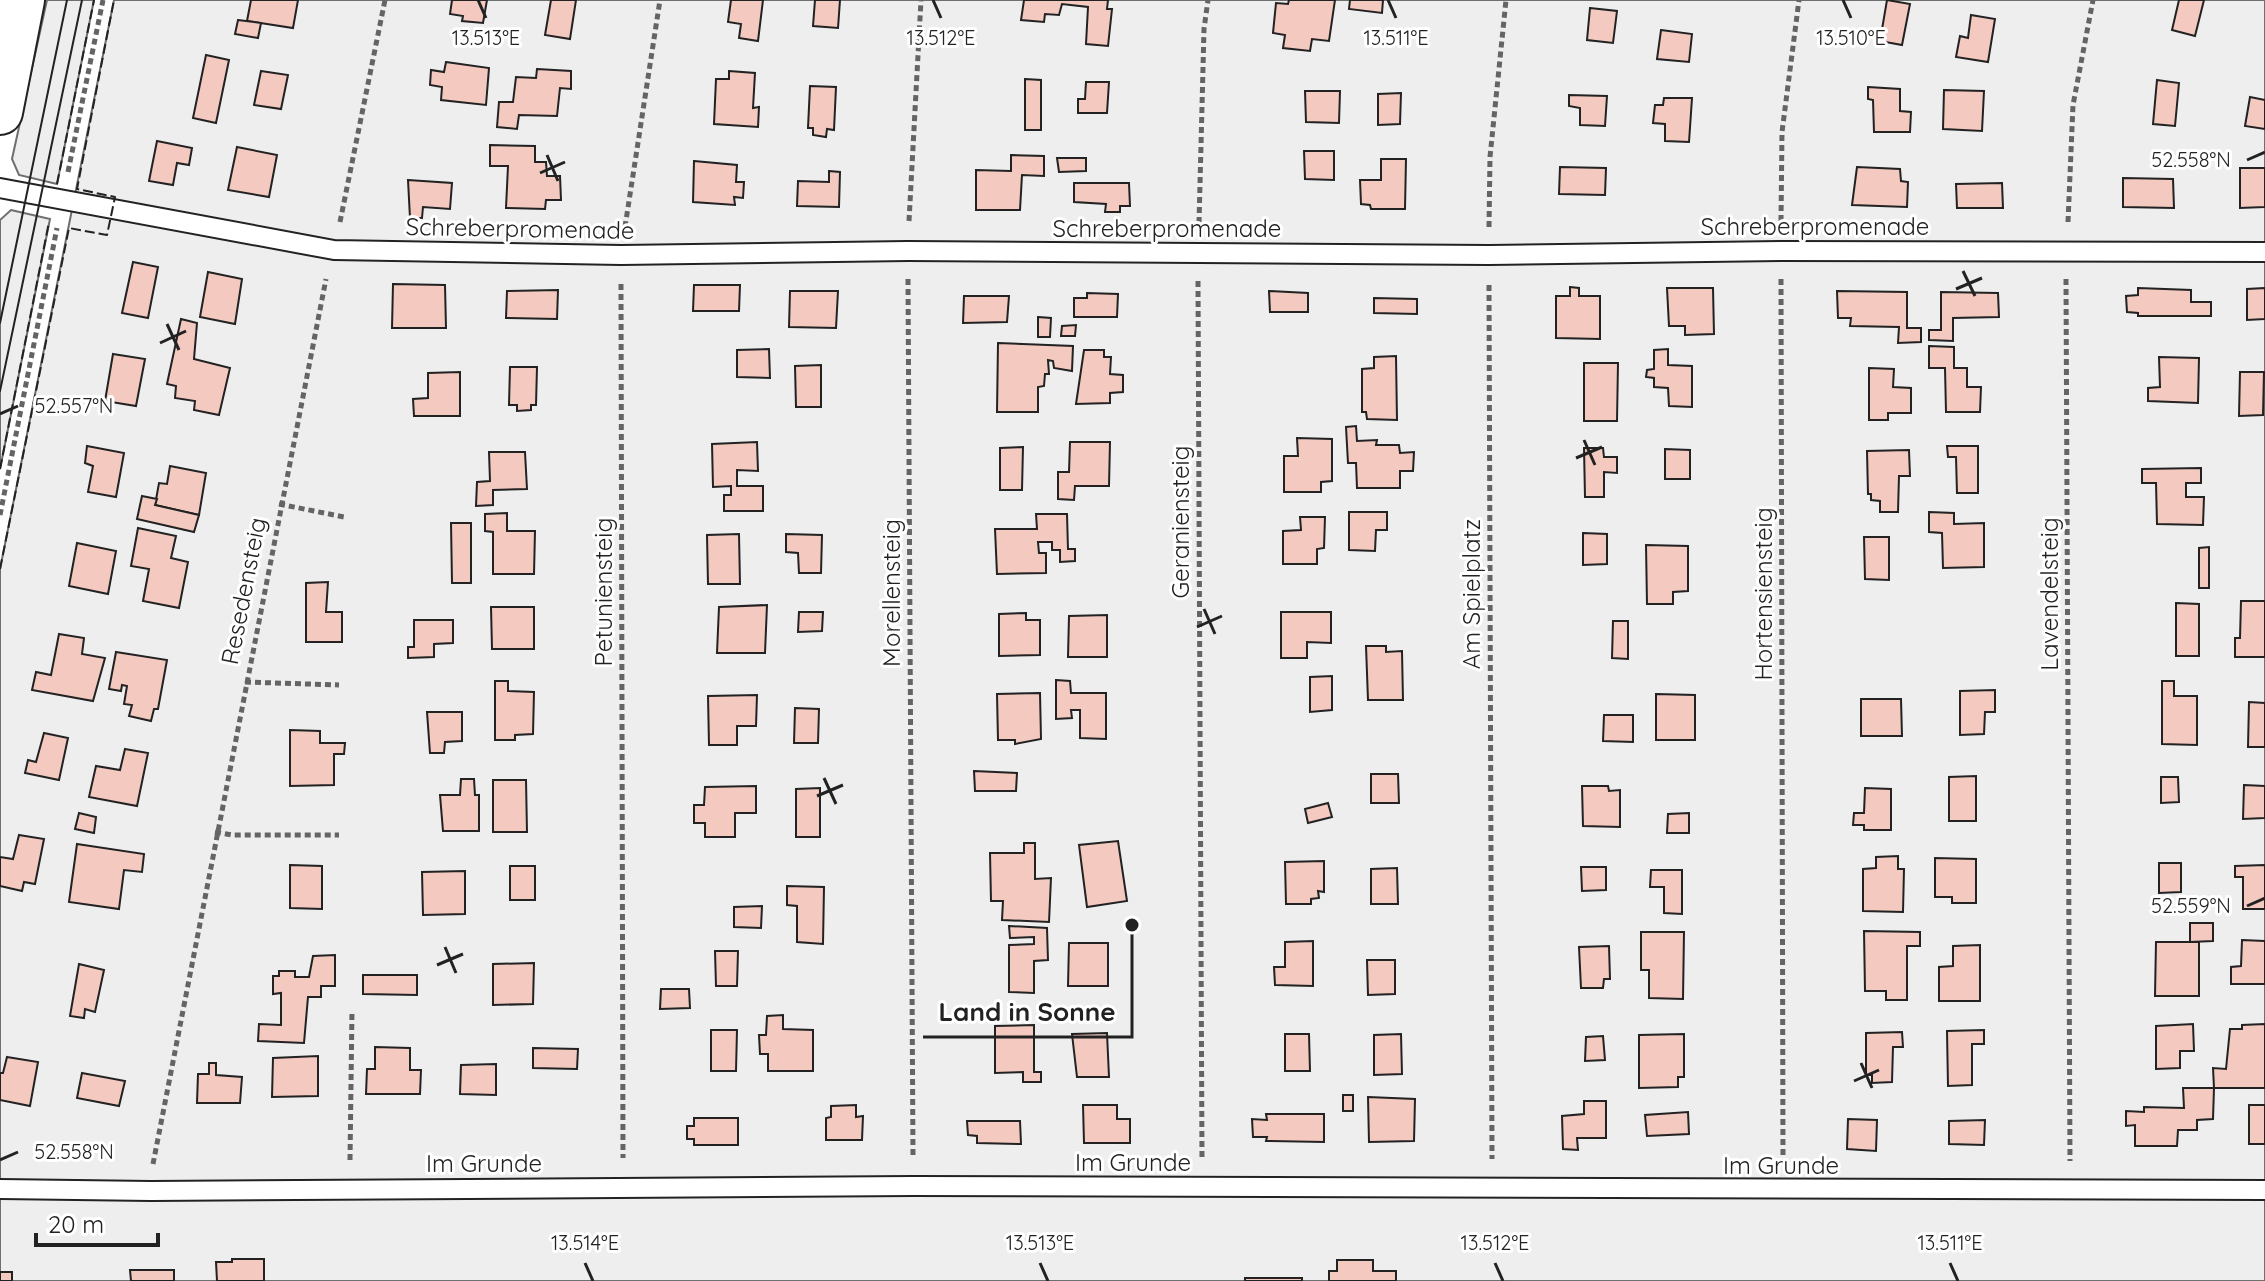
<svg xmlns="http://www.w3.org/2000/svg" width="2265" height="1281" font-family="Quicksand,sans-serif">
  <rect width="100%" height="100%" fill="#fff"/>
  <g fill="#eee" stroke="#6f6f6f" stroke-width="2">
    <path d="M47 0H94L57 184 19 175 12 159Z"/>
    <path d="M114 0H2265V1281H0V569Z"/>
    <path d="M11 210 50 219 0 469V220Z"/>
  </g>
  <g fill="#f3c9c0" stroke="#222" stroke-width="2">
    <path d="M251 0H298L293 28 247 21Z"/>
    <path d="M452 0H487L483 23 462 21 463 16 450 14Z"/>
    <path d="M551 0H576L570 39 545 35Z"/>
    <path d="M731 0H763L758 41 739 38 741 24 728 22Z"/>
    <path d="M815 0H840L838 28 813 26Z"/>
    <path d="M1024 0H1108L1107 9H1112L1108 46 1086 44 1088 7 1062 4 1059 15 1045 14 1044 22 1021 20Z"/>
    <path d="M1289 0H1335L1329 41 1312 39 1310 51 1283 48 1285 35 1273 33 1276 3 1288 4Z"/>
    <path d="M1350 0H1383L1382 13 1349 9Z"/>
    <path d="M1887 0 1910 4 1902 45 1880 41Z"/>
    <path d="M2179 0H2204L2195 36 2172 30Z"/>
    <path d="M1590 8 1617 11 1613 43 1587 40Z"/>
    <path d="M1971 15 1995 19 1988 62 1956 57 1960 36 1968 38Z"/>
    <path d="M238 20 261 23 258 38 235 34Z"/>
    <path d="M1661 30 1692 34 1689 62 1657 59Z"/>
    <path d="M206 55 229 60 216 123 193 118Z"/>
    <path d="M446 62 489 68 486 105 441 100 442 87 430 85 431 70 444 72Z"/>
    <path d="M537 69 571 71V89L560 88 557 116 519 115 517 129 497 127 499 102H513L516 77 536 78Z"/>
    <path d="M261 71 288 75 281 109 254 105Z"/>
    <path d="M729 71 755 73 753 108 759 107 758 127 714 124 716 79H729Z"/>
    <path d="M1025 79 1041 80V130H1025Z"/>
    <path d="M2157 80 2179 83 2175 126 2153 124Z"/>
    <path d="M1086 82H1109L1107 113H1078V99H1085Z"/>
    <path d="M810 86 836 87 834 130 827 129 826 137 813 135V128H808Z"/>
    <path d="M1868 87 1900 89V111L1911 112 1910 132H1874L1873 100 1868 99Z"/>
    <path d="M1944 90 1984 91 1982 131 1943 129Z"/>
    <path d="M1305 91H1340L1339 123 1306 122Z"/>
    <path d="M1401 93 1400 124 1378 125V94Z"/>
    <path d="M1569 95 1607 96 1605 126 1580 125V108L1569 106Z"/>
    <path d="M2250 97 2265 100V129L2245 126Z"/>
    <path d="M1664 98H1692L1689 142 1665 141V124L1653 123 1655 105H1663Z"/>
    <path d="M157 141 192 148 189 165 177 163 173 185 149 181Z"/>
    <path d="M490 145 535 146V162H546L547 176H560L561 200H546L545 209 506 208 508 166H490Z"/>
    <path d="M237 147 277 155 269 197 228 190Z"/>
    <path d="M1304 151H1334V180L1305 179Z"/>
    <path d="M1011 155 1044 156V176L1022 175 1020 210H976V170L1011 171Z"/>
    <path d="M1057 158H1086V171L1059 172Z"/>
    <path d="M1381 159H1406L1405 209H1371L1370 205 1361 204 1360 180H1381Z"/>
    <path d="M694 161 737 165 736 182H744L743 198 734 197 735 205 693 202Z"/>
    <path d="M1560 167 1606 168 1605 195 1559 194Z"/>
    <path d="M1857 167 1900 169 1901 181 1908 182 1907 207 1852 205Z"/>
    <path d="M2240 168H2265V207L2240 208Z"/>
    <path d="M829 171 840 172 839 207 797 206 798 181 829 182Z"/>
    <path d="M2123 178 2173 179 2174 208 2123 207Z"/>
    <path d="M408 180 452 183 450 209 423 207 422 218H410Z"/>
    <path d="M1074 183H1129L1130 206H1120V212H1105L1106 204 1074 202Z"/>
    <path d="M2002 183 2003 208H1957L1956 184Z"/>
    <path d="M133 262 158 267 148 318 122 313Z"/>
    <path d="M208 272 242 279 235 324 200 317Z"/>
    <path d="M393 284 445 285 446 328H392Z"/>
    <path d="M694 285H740L739 311H693Z"/>
    <path d="M1570 287 1579 288V296H1600V339L1556 338V296H1570Z"/>
    <path d="M1667 288H1713L1714 334 1685 335V326H1669Z"/>
    <path d="M2138 288 2191 290V302H2211V316H2138V313L2127 312 2126 296 2138 295Z"/>
    <path d="M2265 288V319L2247 320V289Z"/>
    <path d="M558 290 557 319 506 318 507 291Z"/>
    <path d="M790 291H838L836 328 789 327Z"/>
    <path d="M1269 291 1308 293V312H1270Z"/>
    <path d="M1837 291 1907 292V328H1921V342L1898 343 1899 327 1850 326 1851 318H1838Z"/>
    <path d="M1941 292 1998 293 1999 317 1953 318V341L1929 340V330H1941Z"/>
    <path d="M1087 293 1118 294 1117 317H1074V298H1087Z"/>
    <path d="M964 296H1009L1007 322 963 323Z"/>
    <path d="M1374 298 1417 299V314L1374 313Z"/>
    <path d="M1038 317 1051 318 1050 337H1038Z"/>
    <path d="M181 319 197 323 194 359 230 368 219 415 194 410 195 401 175 398 176 386 167 384Z"/>
    <path d="M1076 325 1075 336H1061L1062 326Z"/>
    <path d="M998 343 1073 346 1072 371 1054 368 1053 361 1048 360 1049 374H1045L1044 386 1038 387V412H997Z"/>
    <path d="M1929 346 1954 347V368H1967V387H1981L1980 412H1946L1945 368H1929Z"/>
    <path d="M769 349 770 378 737 377V350Z"/>
    <path d="M1668 349V365L1692 366V407L1669 406 1668 388 1654 387V378L1646 377 1647 370 1654 369V350Z"/>
    <path d="M1084 350H1104V357H1111L1110 374 1123 375V392L1110 393V403L1076 404Z"/>
    <path d="M113 354 145 359 136 406 105 401Z"/>
    <path d="M1396 356 1397 420 1367 419 1366 412H1362V369L1374 368V357Z"/>
    <path d="M2159 357 2199 358 2198 403 2148 401V388L2160 387Z"/>
    <path d="M1584 363H1618L1617 421H1584Z"/>
    <path d="M821 365V407H796L795 366Z"/>
    <path d="M510 367H537L536 405H531V410L517 411V405H509Z"/>
    <path d="M1869 368 1894 369 1893 387 1911 388V413H1888V420H1869Z"/>
    <path d="M460 372V416H414L413 399 428 398V373Z"/>
    <path d="M2240 372H2264L2263 415 2239 416Z"/>
    <path d="M1356 426 1357 441 1377 440 1376 445H1399L1400 453 1414 452 1413 471H1400V488H1357L1356 463H1348L1346 427Z"/>
    <path d="M1297 438 1332 439V481L1321 482V492H1284V456H1298Z"/>
    <path d="M757 442 758 471 737 470V486H763V511H724V495H731V486L713 487 712 444Z"/>
    <path d="M1070 442H1110L1109 486H1075L1074 500 1058 499V472H1069Z"/>
    <path d="M87 446 124 453 116 497 88 492 93 466 85 463Z"/>
    <path d="M1947 446H1978V493H1957L1956 457H1948Z"/>
    <path d="M1023 447 1022 490H1000V448Z"/>
    <path d="M1584 448H1603L1604 457H1617V473L1604 472V497H1585Z"/>
    <path d="M1665 449 1690 450V479H1665Z"/>
    <path d="M1909 450 1910 476H1899L1898 512H1880V501L1871 500V494H1868L1867 451Z"/>
    <path d="M489 452H525L527 489 493 490V505L476 506 477 482 490 481Z"/>
    <path d="M170 466 206 473 199 515 155 505 159 483 167 484Z"/>
    <path d="M2201 468V483H2186V497H2204L2203 525 2157 524 2156 483H2142V469Z"/>
    <path d="M142 496 157 499 155 505 199 515 194 532 137 519Z"/>
    <path d="M1349 512H1387V530H1376L1375 551 1349 550Z"/>
    <path d="M1929 512 1954 513V524L1984 523V567L1943 568 1942 533 1929 532Z"/>
    <path d="M507 513V531H535L534 574H493V532L485 531V514Z"/>
    <path d="M1036 514H1067L1068 549H1075V561L1060 562V550H1052V542H1038L1039 553H1046V573L997 574 995 529H1037Z"/>
    <path d="M1300 517H1325L1324 548 1317 549V564H1283V531L1301 530Z"/>
    <path d="M451 523H471V583H452Z"/>
    <path d="M138 528 176 536 171 558 188 562 179 608 143 601 149 569 131 566Z"/>
    <path d="M1583 533 1607 534V564L1583 565Z"/>
    <path d="M739 534 740 584H708L707 535Z"/>
    <path d="M786 534 822 535 821 573H799L798 553 786 552Z"/>
    <path d="M1864 537H1889V580L1865 579Z"/>
    <path d="M77 543 116 551 108 594 69 586Z"/>
    <path d="M1646 545 1688 546V591L1673 592V604H1647Z"/>
    <path d="M2209 547V588H2199V548Z"/>
    <path d="M328 582 326 612H342V642H306V583Z"/>
    <path d="M2241 601H2265V657H2235V638H2240Z"/>
    <path d="M2176 603 2199 604V656H2176Z"/>
    <path d="M767 605 765 653H717L719 607Z"/>
    <path d="M491 607H534V649H492Z"/>
    <path d="M799 612H823L822 631 798 632Z"/>
    <path d="M1281 612H1331V643L1307 642V658H1281Z"/>
    <path d="M1026 613V620H1040V655L999 656V614Z"/>
    <path d="M1107 615V657H1068L1069 616Z"/>
    <path d="M414 620H453V643L434 644V657L408 658V647H414Z"/>
    <path d="M1613 621H1628V659L1612 658Z"/>
    <path d="M59 634 84 638 82 654 105 658 93 701 32 690 36 672 51 675Z"/>
    <path d="M1366 646H1386V652L1402 651 1403 700H1368Z"/>
    <path d="M116 652 167 660 158 709H154L151 721 129 716 132 705 124 704 127 686 122 685 121 691 109 689Z"/>
    <path d="M1332 676V710L1310 712V677Z"/>
    <path d="M1056 680 1070 681 1071 693H1106V739L1080 738V710H1071L1072 718 1056 719Z"/>
    <path d="M495 681H508V691L534 692 533 734 515 735V740H495Z"/>
    <path d="M2162 681H2174V696H2197V745L2162 744Z"/>
    <path d="M1995 690V712H1985L1984 734 1960 735V691Z"/>
    <path d="M1040 693 1041 739 1015 744V740H998L997 694Z"/>
    <path d="M1656 694 1695 695V740H1656Z"/>
    <path d="M757 695 756 726H737V745H709L708 696Z"/>
    <path d="M1861 699H1901L1902 736H1861Z"/>
    <path d="M2249 702 2265 703V747H2248Z"/>
    <path d="M795 708 819 709 818 743H794Z"/>
    <path d="M427 712H462V741L445 742 444 753H430Z"/>
    <path d="M1604 715H1633V742L1603 741Z"/>
    <path d="M290 730 320 731V743H345L344 754H334V785L290 786Z"/>
    <path d="M44 733 68 738 59 780 25 773 28 760 36 762Z"/>
    <path d="M125 749 148 753 137 806 89 797 96 766 120 770Z"/>
    <path d="M974 771 1017 773 1016 791H975Z"/>
    <path d="M1371 774H1398L1399 803H1371Z"/>
    <path d="M1976 776V821H1949V777Z"/>
    <path d="M2161 777H2178L2179 802 2161 803Z"/>
    <path d="M461 779H474L475 795H479V831H443L440 795H460Z"/>
    <path d="M493 780H526L527 832H493Z"/>
    <path d="M2244 785 2265 786V818L2243 819Z"/>
    <path d="M756 786V813H735V837H705V823H694V805H704L705 787Z"/>
    <path d="M1582 786H1608L1609 791 1620 790V827L1583 826Z"/>
    <path d="M820 788V837H796V789Z"/>
    <path d="M1865 788 1891 789V830H1864V825H1853L1854 813H1864Z"/>
    <path d="M1328 803 1332 817 1308 823 1305 809Z"/>
    <path d="M79 813 96 817 94 833 75 829Z"/>
    <path d="M1689 813V833H1667L1668 814Z"/>
    <path d="M19 835 44 839 35 884 24 882 22 891 0 886V857L13 859Z"/>
    <path d="M1118 841 1127 901 1087 907 1079 845Z"/>
    <path d="M1024 843H1035V879L1051 878 1049 922 1002 920 1003 901H991L990 853H1024Z"/>
    <path d="M77 844 144 854 142 872 124 870 119 909 69 902Z"/>
    <path d="M1898 856V869H1904L1903 912 1863 911V869L1876 868V857Z"/>
    <path d="M1935 858 1976 859V903H1952V897H1935Z"/>
    <path d="M1324 861V892L1318 891 1319 898 1311 899V904H1286L1285 862Z"/>
    <path d="M2159 863H2181V892L2159 893Z"/>
    <path d="M290 865 322 866V909L290 908Z"/>
    <path d="M2265 865V909H2243V877H2235V866Z"/>
    <rect x="510" y="866" width="25" height="34"/>
    <path d="M1581 867H1606V890L1582 891Z"/>
    <path d="M1397 868 1398 904H1371V869Z"/>
    <path d="M1651 870H1682V914L1664 913V887H1650Z"/>
    <path d="M465 871V914L423 915 422 872Z"/>
    <path d="M787 886 824 887 823 944 797 942V906L787 905Z"/>
    <path d="M762 906 761 928 734 927V907Z"/>
    <path d="M2190 923H2213V941L2190 942Z"/>
    <path d="M1009 926 1047 928 1048 960 1034 961V993L1009 992V945L1034 944V937L1010 938Z"/>
    <path d="M1864 931 1920 932V946H1907V1000H1886V991H1865Z"/>
    <path d="M1641 932H1684L1683 999 1649 998V970H1641Z"/>
    <path d="M2242 940 2265 941V984H2231V967L2241 966Z"/>
    <path d="M1313 941V986L1275 985 1274 967H1285V942Z"/>
    <path d="M2156 942H2199V996H2155Z"/>
    <path d="M1069 943H1108V986H1068Z"/>
    <path d="M1980 945V1001H1939V967L1953 966V946Z"/>
    <path d="M1609 946 1610 979H1604L1603 988H1581L1579 947Z"/>
    <path d="M715 951H738L737 986H716Z"/>
    <path d="M335 955V986H321V997H308L304 1043 258 1041 259 1024 281 1025V993L273 994V976H279V971H295V977H309L313 956Z"/>
    <path d="M1367 960H1395V994L1368 995Z"/>
    <path d="M534 963 533 1004 493 1005V964Z"/>
    <path d="M79 964 104 970 95 1012 85 1009 84 1018 70 1016Z"/>
    <path d="M363 975H417V995L363 994Z"/>
    <path d="M661 989H689L690 1008 660 1009Z"/>
    <path d="M783 1015V1029L813 1030V1071H768V1054H760L759 1035H766L767 1016Z"/>
    <path d="M2193 1024 2194 1051H2180V1068L2156 1069V1026Z"/>
    <path d="M2265 1024V1088H2214L2213 1068 2226 1069 2230 1029H2242V1025Z"/>
    <path d="M1034 1025V1072H1041V1082H1023V1072L995 1073V1026Z"/>
    <path d="M711 1030H737L736 1071H711Z"/>
    <path d="M1984 1030V1044H1972V1085L1948 1086 1947 1031Z"/>
    <path d="M1902 1032 1903 1047H1893L1892 1082 1872 1083V1075H1866V1033Z"/>
    <path d="M1107 1033 1109 1077H1077L1072 1034Z"/>
    <path d="M1285 1034H1309L1310 1071H1285Z"/>
    <path d="M1401 1034 1402 1074 1374 1075V1035Z"/>
    <path d="M1684 1034V1077H1678V1087L1639 1088V1035Z"/>
    <path d="M1603 1036 1605 1060 1585 1061 1586 1037Z"/>
    <path d="M375 1047 410 1048V1070H421L420 1094H366L367 1069H375Z"/>
    <path d="M533 1048 578 1049 577 1069 533 1068Z"/>
    <path d="M318 1056V1096L272 1097 273 1058Z"/>
    <path d="M7 1057 38 1062 30 1106 0 1100V1073H3Z"/>
    <path d="M209 1063H216V1075L242 1077 240 1103H197L198 1074H209Z"/>
    <path d="M496 1064V1095L460 1094 461 1065Z"/>
    <path d="M82 1073 125 1081 119 1106 77 1098Z"/>
    <path d="M2183 1088H2214L2213 1119 2197 1120V1130H2178L2177 1146H2135V1125L2126 1126V1111L2144 1112V1107L2184 1108Z"/>
    <rect x="1343" y="1095" width="10" height="16"/>
    <path d="M1368 1097 1415 1099 1414 1141 1369 1142Z"/>
    <path d="M1584 1101H1606V1138H1577L1578 1150 1563 1149 1562 1116 1584 1114Z"/>
    <path d="M856 1105V1117L863 1116 862 1140H826V1118L831 1117V1106Z"/>
    <path d="M1083 1105H1117V1119H1130V1143H1084Z"/>
    <rect x="2249" y="1105" width="16" height="39"/>
    <path d="M1688 1112 1689 1134 1647 1136 1645 1115Z"/>
    <path d="M1266 1114H1324V1142L1266 1141 1267 1137H1253L1252 1119 1267 1120Z"/>
    <path d="M694 1118H738V1145H694V1139H687V1126H694Z"/>
    <path d="M1848 1119 1877 1120 1876 1151 1847 1149Z"/>
    <path d="M1985 1120 1984 1145 1949 1144V1121Z"/>
    <path d="M967 1121H1020L1021 1144 977 1143V1136L968 1135Z"/>
    <path d="M232 1259H264V1281H217L216 1262H232Z"/>
    <path d="M1337 1260H1373V1271H1396V1281H1329V1271H1337Z"/>
    <path d="M130 1270H174V1281H131Z"/>
    <rect x="0" y="1272" width="12" height="9"/>
    <rect x="1245" y="1278" width="57" height="3"/>
  </g>
  <g fill="none" stroke-linecap="round" stroke-linejoin="round">
    <g stroke="#222" stroke-width="22">
      <g id="service">
        <path d="M0 188 334 250 621 255 908 251 1489 255 1781 251 2265 252"/>
        <path d="M0 1189 151 1191 913 1186 2265 1190"/>
      </g>
    </g>
    <g stroke="#222" stroke-width="48">
      <path id="tertiary" d="M0 112 22 0"/>
    </g>
    <g stroke="#646464" stroke-width="5" stroke-dasharray="6 4" stroke-linecap="butt">
      <path d="M68 172 103 0"/>
      <path d="M909 221 921 0"/>
      <path d="M1781 221 1782 132 1799 0"/>
      <path d="M340 222 385 0"/>
      <path d="M2068 222 2073 105 2093 0"/>
      <path d="M1199 223 1204 29 1208 0"/>
      <path d="M625 227 660 0"/>
      <path d="M1489 227 1490 157 1506 0"/>
      <path d="M908 279 913 1157"/>
      <path d="M1781 279 1783 1161"/>
      <path d="M2066 279 2070 1161"/>
      <path d="M1198 281 1202 1159"/>
      <path d="M621 284 623 1158"/>
      <path d="M1489 285 1492 1159"/>
      <path d="M279 504 344 517"/>
      <path d="M0 515 57 228"/>
      <path d="M245 682 339 685"/>
      <path d="M215 832 232 835H339"/>
      <path d="M350 1160 352 1010"/>
      <path d="M153 1164 326 279"/>
    </g>
    <use href="#service" stroke="#fff" stroke-width="18"/>
    <use href="#tertiary" stroke="#fff" stroke-width="44"/>
    <g stroke="#222" stroke-width="2">
      <path d="M0 323 67 0"/>
      <path d="M0 391 82 0"/>
    </g>
    <g stroke="#222" stroke-width="2" stroke-dasharray="10 4" stroke-linecap="butt">
      <path d="M57 184 94 0"/>
      <path d="M0 469 49 222"/>
      <path d="M0 569 69 228 107 235 115 197 77 189 114 0"/>
    </g>
  </g>
  <path fill="none" stroke="#222" stroke-width="3" d="M478 0 486 18M933 0 941 18M1388 0 1396 18M1843 0 1851 18M547 155 558 181M2247 160 2265 152M540 173 565 162M1963 271 1975 296M1956 289 1982 278M167 324 179 350M160 343 186 331M0 414 18 406M1584 440 1595 465M1576 458 1602 447M1204 609 1215 634M1197 627 1222 616M824 778 836 804M817 796 843 785M2247 906 2265 898M445 947 456 973M437 965 463 954M1861 1063 1872 1088M1854 1081 1879 1070M0 1160 18 1152M585 1263 593 1281M1040 1263 1048 1281M1495 1263 1503 1281M1950 1263 1958 1281"/>
  <g text-anchor="middle" stroke-width="6" stroke-linejoin="round" paint-order="stroke">
    <g font-size="24" fill="#222" stroke="#fff">
      <text x="1815" y="235">Schreberpromenade</text>
      <text transform="translate(520 229) rotate(1)" y="8">Schreberpromenade</text>
      <text x="1167" y="237">Schreberpromenade</text>
      <text transform="translate(1181 522) rotate(-90)" y="8">Geraniensteig</text>
      <text transform="translate(244 591) rotate(-79)" y="8">Resedensteig</text>
      <text transform="translate(604 592) rotate(-90)" y="8">Petuniensteig</text>
      <text transform="translate(892 593) rotate(-90)" y="8">Morellensteig</text>
      <text transform="translate(1472 594) rotate(-90)" y="8">Am Spielplatz</text>
      <text transform="translate(1764 594) rotate(-90)" y="8">Hortensiensteig</text>
      <text transform="translate(2050 594) rotate(-90)" y="8">Lavendelsteig</text>
      <text x="1133" y="1171">Im Grunde</text>
      <text x="484" y="1172">Im Grunde</text>
      <text x="1781" y="1174">Im Grunde</text>
    </g>
  </g>
  <g font-size="20" text-anchor="middle" fill="#222" stroke="#fff" stroke-width="6" stroke-linejoin="round" paint-order="stroke">
    <text x="486" y="45">13.513°E</text>
    <text x="941" y="45">13.512°E</text>
    <text x="1396" y="45">13.511°E</text>
    <text x="1851" y="45">13.510°E</text>
    <text x="2191" y="167">52.558°N</text>
    <text x="74" y="413">52.557°N</text>
    <text x="2191" y="913">52.559°N</text>
    <text x="74" y="1159">52.558°N</text>
    <text x="585" y="1250">13.514°E</text>
    <text x="1040" y="1250">13.513°E</text>
    <text x="1495" y="1250">13.512°E</text>
    <text x="1950" y="1250">13.511°E</text>
  </g>
  <path fill="none" stroke="#222" stroke-width="3" d="M1132 925L1132 1037H923"/>
  <circle fill="#222" stroke="#fff" stroke-width="3" cx="1132" cy="925" r="8"/>
  <g font-size="26" text-anchor="middle" font-weight="bold" fill="#222" stroke="#fff" stroke-width="6" stroke-linejoin="round" paint-order="stroke">
    <text x="1027" y="1021">Land in Sonne</text>
  </g>
  <path d="M36 1233v12h122v-12" fill="none" stroke="#222222" stroke-width="4"/>
  <text x="48" y="1233" font-size="24" fill="#222222" stroke="#ffffff" stroke-width="6" paint-order="stroke">20 m</text>
</svg>
